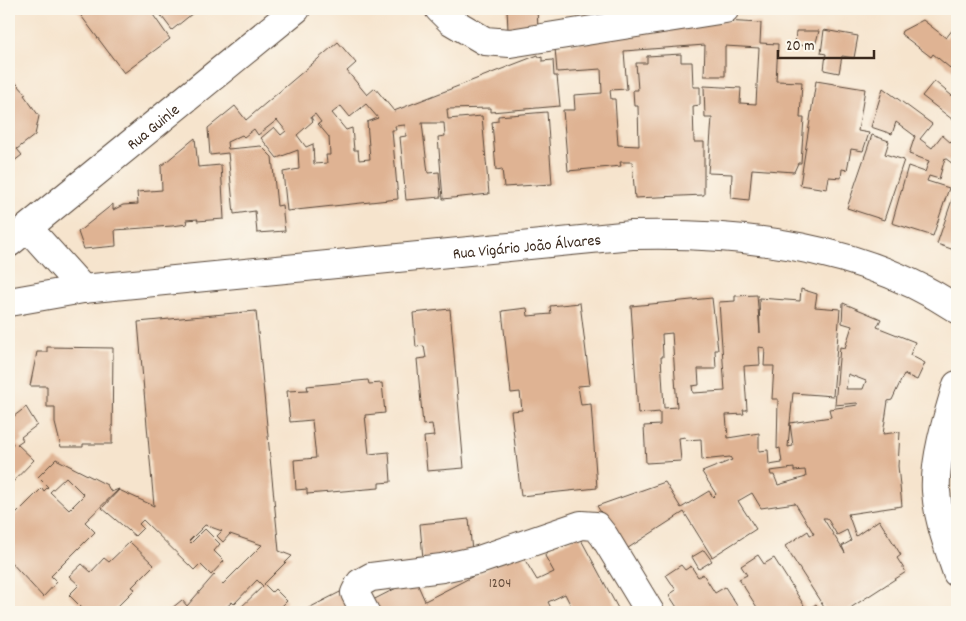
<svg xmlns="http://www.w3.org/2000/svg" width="966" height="621" font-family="Dekko,sans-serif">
  <rect width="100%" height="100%" fill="#fbf7ec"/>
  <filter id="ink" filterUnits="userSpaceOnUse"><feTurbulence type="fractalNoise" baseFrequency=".02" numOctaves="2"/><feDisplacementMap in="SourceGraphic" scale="10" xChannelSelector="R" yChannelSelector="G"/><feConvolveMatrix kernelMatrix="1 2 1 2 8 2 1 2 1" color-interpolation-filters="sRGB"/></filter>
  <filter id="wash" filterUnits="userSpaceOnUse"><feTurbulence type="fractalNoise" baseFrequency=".0096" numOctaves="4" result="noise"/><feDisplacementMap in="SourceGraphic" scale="20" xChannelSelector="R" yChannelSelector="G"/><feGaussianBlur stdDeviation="1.12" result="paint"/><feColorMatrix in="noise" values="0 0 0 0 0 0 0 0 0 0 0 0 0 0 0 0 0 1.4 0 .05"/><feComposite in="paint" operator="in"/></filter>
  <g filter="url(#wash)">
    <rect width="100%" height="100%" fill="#f6e4cd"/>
    <g id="blocks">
      <g fill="#dfb393" fill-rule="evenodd">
        <path d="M76 9H149L170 39 124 73Z"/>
        <path d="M156 9H198L172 30Z"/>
        <path d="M507 9H537L538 29 508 30Z"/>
        <path d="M703 20 761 23 760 43 778 44 776 81 802 82 800 118H804L801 163H798L794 172 752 169 749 200 731 198 732 174 708 173 712 118H705L704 86 741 88 740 103 756 104 759 48 725 46V76H704L705 45 624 51 627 89 610 90 611 99H615L618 145 639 146 638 106H634L633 90H638L636 63H647V56L681 54V62H692L693 87H700V105L693 106 694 142H704V195L635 198 632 162H620L621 166 568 171 563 110H575L574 95 602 93 601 69 557 72 555 48Z"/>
        <path d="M923 20 946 38 957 24V77L954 74 955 72 933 54 931 57 901 34 902 31Z"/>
        <path d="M824 30 858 36 854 58 842 56 839 73 824 70 826 54 821 53Z"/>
        <path d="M796 31H819L815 46 795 45Z"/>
        <path d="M338 42 356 63 347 71 367 95 375 88 394 111 538 55 539 58 542 57V61L553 60 554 76H557L560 106 491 112V108L447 109 448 119 482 116 489 194 443 199 438 137 445 136 444 123H422L428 173 439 172 441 197 406 200 400 137 406 136 405 125 395 126 396 130H392L398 199 287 211 283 172 299 169 298 150 277 158 261 138 274 127 281 135 286 131 277 120 258 135 254 129 244 137 242 135 227 142 228 149 261 146 272 157 277 206 282 205 285 231 257 233 255 211 234 214 228 153 210 155 208 128 235 106 246 120ZM366 104 378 118 367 122 370 159 359 160 358 150H354L352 128 346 130 332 113 341 106 350 117ZM315 114 321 122 318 124 329 137 330 155H326L327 163 314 164 313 144 306 147 297 135 313 121 311 117Z"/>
        <path d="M9 75 26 94 24 95 39 116 35 135 17 149 22 155 9 165Z"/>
        <path d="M816 81 865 89 858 131 869 133 863 151 851 149 847 170 842 169 841 178 829 177 827 189 800 185Z"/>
        <path d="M934 81 957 100V123L922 96Z"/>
        <path d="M883 88 932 124 920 139 932 148 942 135 951 143 957 135V167L945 158 939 179 929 176 927 181 949 188 933 236 892 223 908 166 925 172 929 161 909 154 915 136 896 122 892 134 871 127Z"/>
        <path d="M547 112 552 184 504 187 502 169 496 170 492 122 498 121V116Z"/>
        <path d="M872 135 889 141 885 154 904 160 884 220 847 208Z"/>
        <path d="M195 138 198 167 221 165 224 219 197 221 198 219 186 220 187 224 172 226 115 230 116 246 84 249 78 232 113 204V210L123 205 138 204 137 192 162 190 161 166Z"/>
        <path d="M957 173V189L952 187Z"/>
        <path d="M953 197 957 198V251L937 244Z"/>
        <path d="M801 289 817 294 815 307 840 309 833 396 793 393 790 423 831 417 829 409 858 405 857 403 835 405 840 347 845 348 852 326 842 323 843 303 881 319 877 327 915 342 910 355 925 363 917 380 904 374 892 400 888 401 883 434 900 432 898 466 902 506 848 514 856 536 879 520 901 555 897 558 906 572 844 612H827L785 546 808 531 810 535 814 534 795 503 761 508 752 493 738 501 756 529 712 557 684 512 625 550 597 506 665 482 681 508 709 491 713 497 716 494 702 472 732 460 730 457 702 460 701 439 686 440 685 437 679 438 681 461 646 463 644 426 660 425V412L638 414 631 306 712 298 718 350H715L716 369H698L699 385 692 386 693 393 725 391 719 302 735 301V296L757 295 760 333 759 298 800 301ZM672 333 677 407 664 408 661 357H663L662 334ZM759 347 765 348 764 366H774L772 399H778L777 449 780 448 782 463 769 465 768 450 759 451V433L728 438 726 415 744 414 743 410H747L744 366 760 365ZM848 374 866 381 863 389H846ZM790 423 793 446 788 447ZM794 468V471L805 470 806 477 778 485 774 475H771L770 471ZM823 518H827L837 535 847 530 851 541 842 546 845 553Z"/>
        <path d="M580 303 590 385 578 386 581 405 591 404 597 488 521 496 511 411 522 410 520 392 511 393 502 311 527 308 528 316 551 314 550 306Z"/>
        <path d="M450 309 464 468 427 471 424 437 434 436 432 424 423 425 417 359 426 358 424 346 416 347 413 313Z"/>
        <path d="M256 311 279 551 292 556 264 584 272 592 275 589 287 601 276 612H236L263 586 257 580 234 604 232 602 221 612H167L182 600 187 606 214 575 223 584 262 545 230 534 223 542 217 536 222 531 205 525 189 541 191 543 205 529 220 544 214 551 224 561 211 575 200 564 194 570 143 520 139 524 143 528 135 536 102 508 119 490 154 506 138 322Z"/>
        <path d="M47 347 113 348 112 444H83V447H61L55 423V407H47V386H30L37 352H47Z"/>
        <path d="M368 380 369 384 382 383 385 413 365 415 369 454 389 452 391 482 379 483V488L307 494V489L296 490 294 460 316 458 312 420 290 422 287 391 308 390 307 386Z"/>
        <path d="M26 407 37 425 21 437 23 440 17 444 34 460 9 486V448L13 444 9 438V420Z"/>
        <path d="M56 459 107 485 111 492 119 489 85 522 95 532 51 576 57 582 43 597 9 560V521L42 488 44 491 48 487 38 477ZM66 477 84 495 69 510 50 492Z"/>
        <path d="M469 519 472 552 423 559 420 524Z"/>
        <path d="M579 536 620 612H574L565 594 548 602 553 612H371L369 602 412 580 416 581 425 601 520 552 537 580 554 572 545 556 547 552Z"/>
        <path d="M130 542 154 565 132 587 135 589 114 610 117 612H79L83 609 69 595 79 585 69 576 82 564 91 572 104 558 109 562Z"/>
        <path d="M704 550 712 561 699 569 692 557Z"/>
        <path d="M758 555 764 564 774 558 807 610 816 604 821 612H760L739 579 747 575 741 566Z"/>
        <path d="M681 565 685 570 691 566 698 577 703 574 715 593 725 587 741 612H680L669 595 676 590 666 575Z"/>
        <path d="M344 590 355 612H301Z"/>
      </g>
    </g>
  </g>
  <g filter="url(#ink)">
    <use href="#blocks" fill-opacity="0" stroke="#574638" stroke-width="1"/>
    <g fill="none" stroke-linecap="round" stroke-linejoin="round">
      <g stroke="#574638" stroke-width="30">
        <g id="minor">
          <path d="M439 9 451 21 485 41 510 43 725 9"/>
          <path d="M28 228 83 289"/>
          <path id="s1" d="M9 243 296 9"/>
          <path id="s2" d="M9 302 83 289 632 235C743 232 862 246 957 309"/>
          <path d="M957 385C948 415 934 459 936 491 938 520 948 546 957 573"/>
          <path d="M365 612 355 593 360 583 371 577 442 568 479 560 581 525 596 526 604 536 650 612"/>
        </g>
      </g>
      <use href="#minor" stroke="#fff" stroke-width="28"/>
    </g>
  </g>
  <g text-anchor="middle" stroke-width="4" stroke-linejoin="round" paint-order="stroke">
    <g font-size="14" fill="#644c3b">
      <text x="500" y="587">1204</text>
    </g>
    <g font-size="16" fill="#3b2a1e" stroke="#fbf7ec">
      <text dy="6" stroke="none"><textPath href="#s1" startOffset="185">Rua Guinle</textPath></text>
      <text dy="6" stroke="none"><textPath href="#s2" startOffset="521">Rua Vigário João Álvares</textPath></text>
    </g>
  </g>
  <rect width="966" height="621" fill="none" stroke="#fbf7ec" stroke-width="30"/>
  <path d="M778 50v8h96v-8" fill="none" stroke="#3b2a1e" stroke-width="2.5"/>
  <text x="786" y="50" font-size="15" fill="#3b2a1e" stroke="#fbf7ec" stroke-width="4" paint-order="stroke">20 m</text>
</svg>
